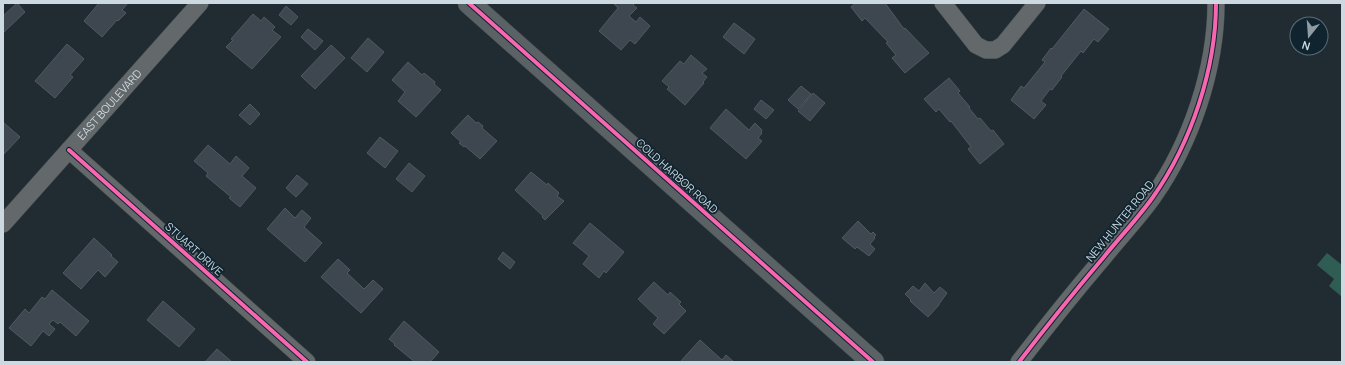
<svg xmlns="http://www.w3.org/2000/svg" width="1345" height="365" font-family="Manrope,sans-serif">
  <rect width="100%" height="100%" fill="#212c32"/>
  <path fill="#2f5d53" d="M1327 253 1342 265V297L1329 286 1334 279 1317 265Z"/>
  <g fill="#3e474f" stroke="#51595f">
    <path d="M17 3 25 12 3 33V16Z"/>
    <path d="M99 3H128L122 10 126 13 118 21 117 20 102 37 84 21Z"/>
    <path d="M613 3H635L633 5 637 8 629 16 636 22 640 17 650 26 635 44 630 40 621 50 599 31 618 8Z"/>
    <path d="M856 3H885L904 29 905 28 929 53 905 73 892 58 896 55 886 43 888 42 865 18 862 21 851 7Z"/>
    <path d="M286 6 298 17 291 25 279 15Z"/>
    <path d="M1084 9 1109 29 1098 42 1094 39 1083 53 1081 51 1061 76 1062 77 1052 90 1050 89 1041 101 1046 105 1034 119 1011 100 1021 86 1024 88 1045 62 1042 60 1051 48 1052 49Z"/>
    <path d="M253 14 261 21 264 17 275 27 272 30 281 37 252 69 226 47 233 40 231 39Z"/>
    <path d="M734 23 755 39 744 54 723 37Z"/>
    <path d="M308 29 323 41 315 50 301 37Z"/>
    <path d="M368 38 384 52 367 72 351 58Z"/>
    <path d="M67 44 84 59 70 75 73 77 55 98 35 81Z"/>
    <path d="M331 45 345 58 315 89 301 76Z"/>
    <path d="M691 55 707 69 702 73 707 77 703 82 704 83 685 105 667 89 669 87 662 81 680 61 684 64Z"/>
    <path d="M408 62 422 75 424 73 435 82 434 84 441 90 416 117 398 101 405 92 392 80Z"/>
    <path d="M949 78 960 91 958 93 970 107 969 108 978 119 980 118 991 131 993 130 1004 144 980 164 968 149 971 147 951 121 950 122 939 109 936 112 924 99Z"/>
    <path d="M801 86 811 94 798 109 788 100Z"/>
    <path d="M813 93 825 103 810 121 798 111Z"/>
    <path d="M761 100 774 110 766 119 754 109Z"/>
    <path d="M250 104 260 114 250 125 239 115Z"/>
    <path d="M726 109 749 130 755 123 762 130 761 132 762 133 758 138 762 141 746 159 710 128Z"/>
    <path d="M468 115 476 123 478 122 483 126 482 128 497 141 480 159 465 146 464 147 459 143 461 142 451 133Z"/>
    <path d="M3 122 20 137 3 155Z"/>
    <path d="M380 137 398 151 385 168 367 153Z"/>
    <path d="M208 145 230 164 236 156 249 168 242 176 256 188 240 207 229 198 231 197 206 176 208 173 194 161Z"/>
    <path d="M409 163 425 176 412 192 396 179Z"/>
    <path d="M531 172 547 185 548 183 559 193 557 196 564 201 545 220 542 217 543 216 515 190Z"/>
    <path d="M297 175 308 184 296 197 286 188Z"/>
    <path d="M285 208 295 218 302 210 311 218 304 227 322 243 305 262 267 229Z"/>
    <path d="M858 221 871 234 873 232 876 235 874 237 875 238 870 244 875 249 869 256 857 247 855 249 842 238Z"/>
    <path d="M590 223 624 252 606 273 604 271 599 278 583 264 589 256 573 243Z"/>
    <path d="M94 238 112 255 111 256 118 262 105 277 98 270 81 289 63 273Z"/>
    <path d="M503 252 515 262 510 269 498 259Z"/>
    <path d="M338 259 350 270 347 273 364 289 373 280 383 289 361 313 321 277Z"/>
    <path d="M654 282 668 295 670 292 681 302 679 304 686 311 664 334 653 324 658 318 638 299Z"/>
    <path d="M925 283 934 293 940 287 947 293 939 304V305L928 317 910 301 911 300 905 294 913 286 919 291Z"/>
    <path d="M52 290 89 321 76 336 60 322 58 324 53 320 49 324 55 329 49 336 43 331 31 346 9 328 25 309 29 313 42 297 45 299Z"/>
    <path d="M163 301 195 329 179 347 147 320Z"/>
    <path d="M404 321 439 352 430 362H415L394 345 395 344 389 339Z"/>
    <path d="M700 340 722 360 726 355 734 362H680Z"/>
    <path d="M217 349 232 362H205Z"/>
  </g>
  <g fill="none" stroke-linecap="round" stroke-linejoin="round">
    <g stroke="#3e474c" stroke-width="18">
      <g id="street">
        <path d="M943 3 976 45 986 50H995L1003 45 1037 3"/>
        <path d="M69 150 307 362"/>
        <path id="s1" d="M3 224 200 3"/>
        <path d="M1019 362C1046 327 1074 292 1103 258 1119 238 1139 217 1153 197 1191 143 1216 69 1216 3"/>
      </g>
    </g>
    <g stroke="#3e474c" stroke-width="23">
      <path id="secondary" d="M469 3 873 362"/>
    </g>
    <use href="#street" stroke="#63686a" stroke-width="17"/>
    <use href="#secondary" stroke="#5a6265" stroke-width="22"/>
    <g stroke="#102430" stroke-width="6">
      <g id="cycleway">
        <path d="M469 3 873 362"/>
        <path d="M69 150 307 362"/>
        <path d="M1019 362C1046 327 1074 292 1103 258 1119 238 1139 217 1153 197 1191 143 1216 69 1216 3"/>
      </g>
    </g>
    <use href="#cycleway" stroke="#f766af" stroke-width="4"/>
  </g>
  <g text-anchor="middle" stroke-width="3.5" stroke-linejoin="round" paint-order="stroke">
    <g font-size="11" fill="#ccd9e1" stroke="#102430">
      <text dy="4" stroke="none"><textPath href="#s1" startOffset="160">EAST BOULEVARD</textPath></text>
      <text transform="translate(677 176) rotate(42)" y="4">COLD HARBOR ROAD</text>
      <text transform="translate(1120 221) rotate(-51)" y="4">NEW HUNTER ROAD</text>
      <text transform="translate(194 249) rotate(42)" y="4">STUART DRIVE</text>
    </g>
  </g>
  <rect width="1345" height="365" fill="none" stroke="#ccd9e1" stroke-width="8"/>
  <g transform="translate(1309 36) rotate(197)"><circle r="19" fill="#102430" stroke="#5b6c77"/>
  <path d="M0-3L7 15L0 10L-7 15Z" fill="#909ca4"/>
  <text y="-6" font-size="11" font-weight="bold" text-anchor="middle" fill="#ccd9e1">N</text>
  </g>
</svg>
